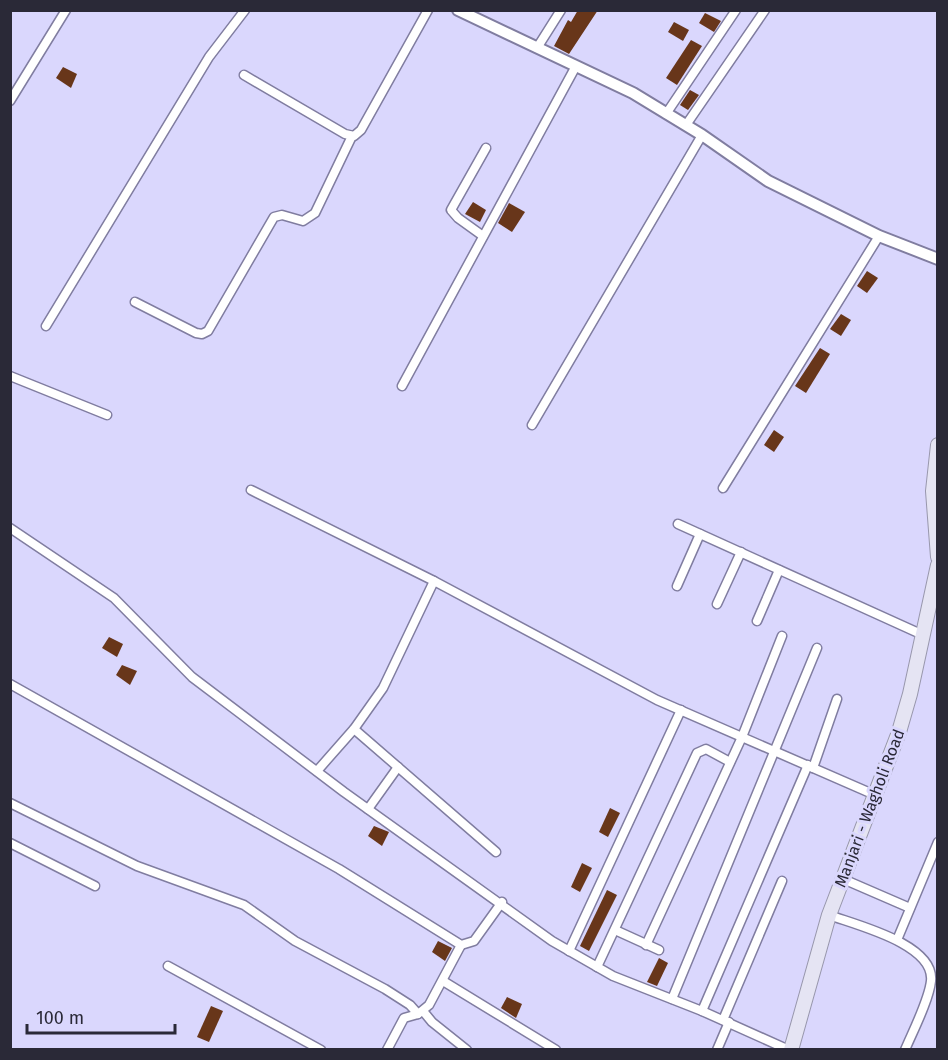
<svg xmlns="http://www.w3.org/2000/svg" width="948" height="1060" font-family="'Fira Sans',sans-serif">
  <rect width="100%" height="100%" fill="#dad7fd"/>
  <g fill="#68361a">
    <path d="M578 10H598L569 54 554 46 568 20 571 22Z"/>
    <path d="M705 13 721 21 714 32 699 23Z"/>
    <path d="M674 22 689 30 683 41 668 32Z"/>
    <path d="M691 40 702 46 677 85 666 78Z"/>
    <path d="M63 67 77 74 71 88 56 78Z"/>
    <path d="M690 90 699 95 688 110 680 105Z"/>
    <path d="M473 202 486 210 480 222 465 214Z"/>
    <path d="M509 203 525 212 512 232 498 223Z"/>
    <path d="M867 271 878 278 867 293 857 286Z"/>
    <path d="M841 314 851 320 841 336 830 329Z"/>
    <path d="M820 348 830 354 806 393 795 386Z"/>
    <path d="M774 430 784 437 774 452 764 445Z"/>
    <path d="M109 637 123 644 117 657 102 648Z"/>
    <path d="M122 665 137 671 130 685 116 675Z"/>
    <path d="M610 808 620 813 608 837 599 832Z"/>
    <path d="M374 826 389 832 382 846 368 836Z"/>
    <path d="M582 863 592 868 580 892 571 887Z"/>
    <path d="M607 890 617 895 589 951 580 946Z"/>
    <path d="M438 941 452 948 445 961 432 952Z"/>
    <path d="M659 958 668 963 657 986 647 982Z"/>
    <path d="M507 997 522 1004 516 1018 501 1008Z"/>
    <path d="M211 1006 223 1011 209 1042 197 1037Z"/>
  </g>
  <g fill="none" stroke-linecap="round" stroke-linejoin="round">
    <g stroke="#807da0" stroke-width="11">
      <g id="minor">
        <path d="M537 48 561 10"/>
        <path d="M244 75 345 134 354 136 361 130 428 10"/>
        <path d="M10 101 66 10"/>
        <path d="M666 114 736 10"/>
        <path d="M686 125 765 10"/>
        <path d="M483 236 458 218 451 210 486 148"/>
        <path d="M135 302 196 333 202 334 208 331 274 217 282 215 303 221 315 213 352 136"/>
        <path d="M46 326 209 57 245 10"/>
        <path d="M10 376 107 415"/>
        <path d="M402 386 576 66"/>
        <path d="M532 425 702 135"/>
        <path d="M723 488 879 236"/>
        <path d="M251 490 434 581 657 700 875 795"/>
        <path d="M678 524 923 635"/>
        <path d="M10 528 114 598 192 677 344 792 552 941 613 976 702 1011 789 1050"/>
        <path d="M677 586 700 534"/>
        <path d="M717 604 741 552"/>
        <path d="M757 621 779 570"/>
        <path d="M10 684 339 869 461 945 474 941 502 902"/>
        <path d="M354 729 496 852"/>
        <path d="M813 768 837 699"/>
        <path d="M317 771 354 729 383 688 434 581"/>
        <path d="M10 803 137 866 244 905 295 941 385 989 410 1005 418 1014"/>
        <path d="M368 809 398 767"/>
        <path d="M10 843 95 886"/>
        <path d="M843 879 910 908"/>
        <path d="M829 915C856 925 935 944 931 981 929 1000 913 1031 905 1050"/>
        <path d="M615 930 659 950"/>
        <path d="M897 940 938 842"/>
        <path d="M646 945 742 737 782 636"/>
        <path d="M569 951 681 710"/>
        <path d="M168 966 321 1050"/>
        <path d="M597 967 697 753 706 749 730 762"/>
        <path d="M443 981 556 1050"/>
        <path d="M672 999 817 648"/>
        <path d="M423 1011 432 1022 467 1050"/>
        <path d="M702 1011 808 765"/>
        <path d="M723 1020 782 881"/>
        <path d="M387 1050 404 1018 418 1014 429 1005 461 945"/>
        <path d="M717 1050 729 1022"/>
      </g>
    </g>
    <g stroke="#807da0" stroke-width="14">
      <path id="tertiary" d="M458 10 633 93 702 135 768 181 879 236 938 259"/>
    </g>
    <g stroke="#9897ac" stroke-width="16">
      <g id="primary">
        <path d="M938 445 933 491 938 557"/>
        <path d="M791 1050 829 915 899 732 910 694 938 565"/>
      </g>
    </g>
    <use href="#minor" stroke="#fff" stroke-width="8"/>
    <use href="#tertiary" stroke="#fff" stroke-width="10"/>
    <use href="#primary" stroke="#e5e4f3" stroke-width="14"/>
  </g>
  <g text-anchor="middle" stroke-width="6" stroke-linejoin="round" paint-order="stroke">
    <g font-size="16" fill="#2a2937" stroke="#dad7fd">
      <text transform="translate(869 808) rotate(-69)" y="6">Manjari - Wagholi Road</text>
    </g>
  </g>
  <rect width="948" height="1060" fill="none" stroke="#2a2937" stroke-width="24"/>
  <path d="M27 1024v9h148v-9" fill="none" stroke="#2a2937" stroke-width="3"/>
  <text x="36" y="1024" font-size="18" fill="#2a2937" stroke="#dad7fd" stroke-width="4.5" paint-order="stroke">100 m</text>
</svg>
